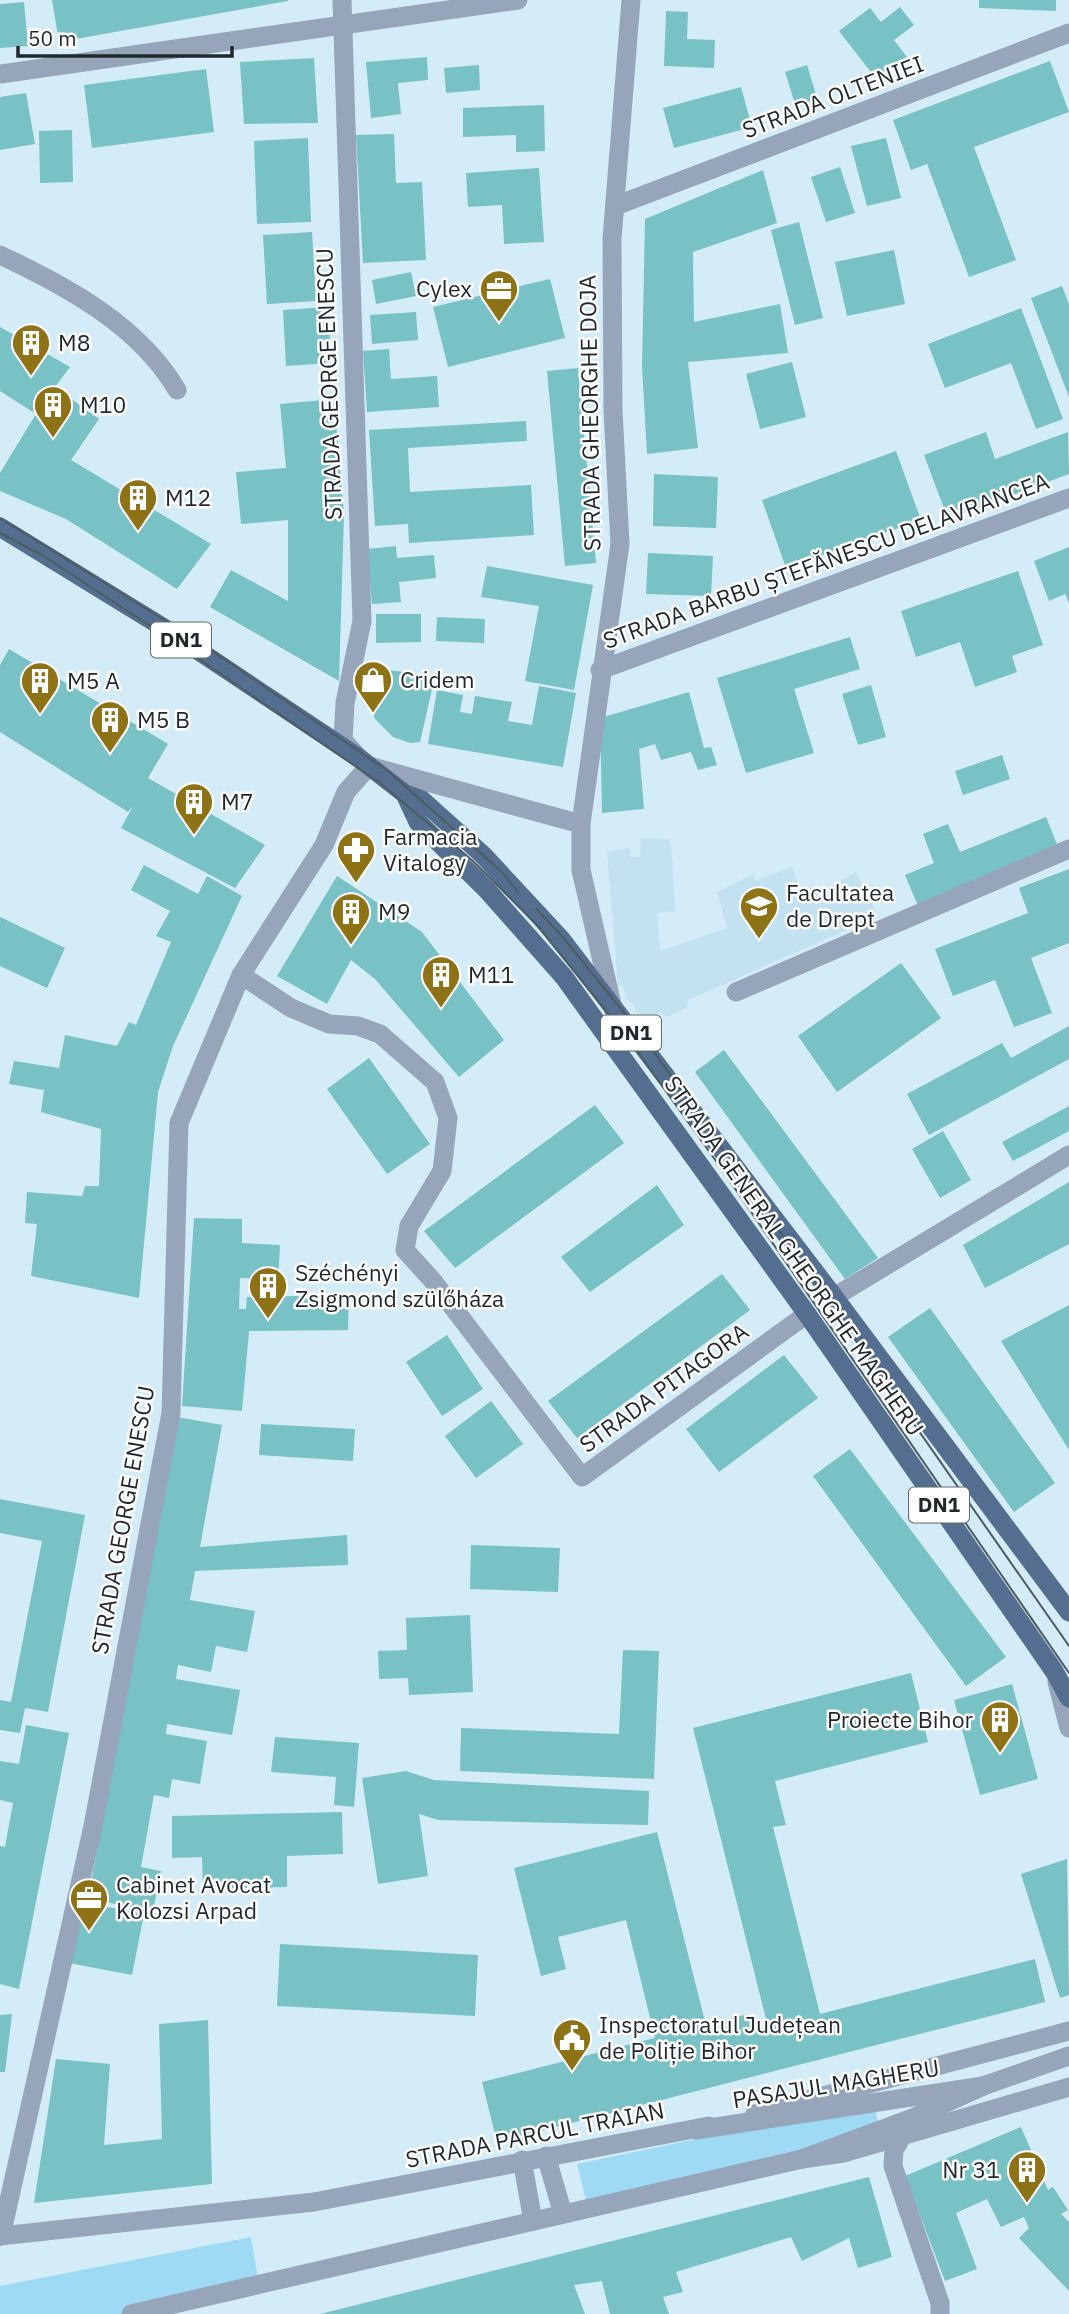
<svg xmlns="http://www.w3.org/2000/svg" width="1069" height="2314" font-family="'IBM Plex Sans',sans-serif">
  <rect width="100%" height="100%" fill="#d4ecf7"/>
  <path fill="#c2e2f1" d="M641 838 669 839 672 856 675 911 657 913 660 951 727 928 717 892 753 874 755 881 792 867 803 898 834 885 856 872 878 916 688 1000 687 1007 666 1017 661 1013 639 1020 634 1005 626 999 623 986 618 984 607 852 631 848 630 857H640Z"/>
  <g fill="#9edaf4">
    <path d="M873 2102 880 2129 588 2208 577 2164Z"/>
    <path d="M251 2237 259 2284 131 2314H0V2286Z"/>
  </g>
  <g fill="#78c1c5">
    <path d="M52 0H288V1L59 42Z"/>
    <path d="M979 0H1056V11L979 8Z"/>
    <path d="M24 2 28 46 0 48V4Z"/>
    <path d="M900 7 914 25 894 40 907 57 877 80 839 31 870 8 881 22Z"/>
    <path d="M666 11 688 12 687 39 715 40 714 68 664 66Z"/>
    <path d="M427 57 428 80 398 83 401 114 371 118 366 62Z"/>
    <path d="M314 58 318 123 244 124 240 62Z"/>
    <path d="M1050 61 1069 112 974 147 1016 260 969 277 927 164 911 170 893 120Z"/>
    <path d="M479 65 480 90 446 93 444 68Z"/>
    <path d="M807 65 818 101 796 107 785 72Z"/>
    <path d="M206 69 214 132 92 148 84 85Z"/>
    <path d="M741 87 752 127 674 148 663 108Z"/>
    <path d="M26 93 35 144 0 150V97Z"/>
    <path d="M544 105 545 151 516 152V135L463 137V108Z"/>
    <path d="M72 130 73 182 40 183 39 131Z"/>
    <path d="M394 134 396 183 422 182 426 260 363 263 356 135Z"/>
    <path d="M308 138 311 222 257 224 254 141Z"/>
    <path d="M886 138 901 198 867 206 851 146Z"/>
    <path d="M840 167 855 213 826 222 811 177Z"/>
    <path d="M539 168 544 242 504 244 502 205 468 207 466 173Z"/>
    <path d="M763 170 777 223 693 252 694 322 780 304 788 353 688 362 698 448 647 454 642 367 645 219Z"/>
    <path d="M799 222 823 318 795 325 771 230Z"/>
    <path d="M312 232 316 301 267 304 263 235Z"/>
    <path d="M894 250 905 304 847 316 835 262Z"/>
    <path d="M411 272 416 296 376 304 372 280Z"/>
    <path d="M550 279 565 338 448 367 433 307Z"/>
    <path d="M1062 286 1069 304V397L1031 298Z"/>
    <path d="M328 307 331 363 286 366 283 310Z"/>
    <path d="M1021 308 1063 419 1036 429 1011 363 945 388 928 344Z"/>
    <path d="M416 312 418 340 372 344 370 315Z"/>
    <path d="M0 327 70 367 55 387 99 419 71 460 211 544 177 589 66 519 0 491V473L36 414 0 391Z"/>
    <path d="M389 349 391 379 437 376 439 407 367 412 363 351Z"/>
    <path d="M792 362 806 417 760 429 746 374Z"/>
    <path d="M578 368 596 563 565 566 547 371Z"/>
    <path d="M334 399 344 514 339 681 210 607 231 570 288 601V520L241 524 236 472 286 468 280 404Z"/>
    <path d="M526 421 527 441 408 448 410 492 531 485 534 535 409 543 408 524 375 526 369 430Z"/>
    <path d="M986 432 995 459 1068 432 1069 474 948 519 924 455Z"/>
    <path d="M896 451 921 520 786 568 762 500Z"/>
    <path d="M654 474 718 477 716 528 653 526Z"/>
    <path d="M396 546 397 558 434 555 436 578 399 582 401 602 372 604 367 549Z"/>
    <path d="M1069 547V603L1065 594 1049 601 1034 561Z"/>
    <path d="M648 553 713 556 711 596 646 594Z"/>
    <path d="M487 566 593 585 574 690 525 681 539 606 481 597Z"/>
    <path d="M1018 571 1043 645 1012 656 1017 672 975 687 960 642 916 657 901 611Z"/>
    <path d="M376 614H421V642L376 643Z"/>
    <path d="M437 617 485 619 484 643 436 641Z"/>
    <path d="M850 637 860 669 794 689 814 753 746 773 717 678Z"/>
    <path d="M9 649 168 744 148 778 265 845 235 888 121 828 133 806 128 812 0 732V665Z"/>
    <path d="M373 668 435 676 420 742 410 743 393 737 375 719 367 699Z"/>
    <path d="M871 685 886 737 858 745 842 694Z"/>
    <path d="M539 686 576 693 563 767 428 744 437 690 463 695 460 712 472 714 475 696 512 702 508 721 532 725Z"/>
    <path d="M689 692 704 748 711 747 717 765 698 770 691 752 661 760 655 744 639 749 644 809 602 813 600 718Z"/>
    <path d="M1002 755 1010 779 963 795 955 771Z"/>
    <path d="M1046 817 1059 849 918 906 905 875 934 863 923 834 948 824 960 852Z"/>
    <path d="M144 865 198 894 207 876 242 896 173 1046 158 1092 139 1298 31 1276 37 1224 25 1223 27 1192 82 1196 85 1186H99L101 1129 41 1112 44 1090 9 1084 14 1061 59 1068 65 1035 117 1046 129 1022 136 1025 171 942 156 936 170 911 131 890Z"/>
    <path d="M1069 869V943L1031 958 1052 1013 1014 1027 995 980 953 996 935 949 1028 913 1019 888Z"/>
    <path d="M337 876 422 932 504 1040 459 1077 375 979 351 960 327 1004 277 976Z"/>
    <path d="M0 917 65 948 47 988 0 966Z"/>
    <path d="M901 963 941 1018 837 1092 798 1036Z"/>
    <path d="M1069 1026V1059L929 1135 907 1094 1002 1043 1011 1058Z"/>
    <path d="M724 1050 878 1258 845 1279 695 1072Z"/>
    <path d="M369 1058 430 1144 387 1174 327 1089Z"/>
    <path d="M595 1105 624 1143 455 1268 424 1231Z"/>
    <path d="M1069 1106V1131L1013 1161 1002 1142Z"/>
    <path d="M943 1131 971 1180 940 1198 912 1149Z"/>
    <path d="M1069 1182V1244L985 1288 963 1245Z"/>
    <path d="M657 1185 684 1225 590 1292 561 1257Z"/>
    <path d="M194 1218 242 1219V1243L280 1245 278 1279 240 1278 239 1309H246L247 1297 349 1295 348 1330 249 1331 242 1411 182 1406Z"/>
    <path d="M722 1274 750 1310 577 1438 548 1401Z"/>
    <path d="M1069 1305V1450L1001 1341Z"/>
    <path d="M930 1308 1055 1483 1014 1512 888 1337Z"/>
    <path d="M447 1335 483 1389 442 1416 406 1362Z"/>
    <path d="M784 1355 818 1398 719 1472 686 1429Z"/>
    <path d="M491 1401 523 1444 476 1478 445 1436Z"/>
    <path d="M177 1417 222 1425 200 1547 347 1535 348 1565 195 1571 190 1600 255 1611 247 1652 216 1646 211 1672 178 1665 176 1679 240 1690 232 1735 167 1724 166 1734 207 1741 200 1784 172 1779 169 1798 154 1795 141 1867 161 1871 153 1911 88 1899Z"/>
    <path d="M261 1424 355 1429 353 1461 259 1455Z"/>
    <path d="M850 1449 1006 1657 966 1686 813 1476Z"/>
    <path d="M0 1499 85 1515 48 1712 25 1708 20 1733 0 1730V1700L11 1702 42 1541 0 1533Z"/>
    <path d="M471 1545 560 1548 558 1592 470 1589Z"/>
    <path d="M470 1615 473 1692 409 1695 408 1678 379 1679 378 1651 407 1650 406 1618Z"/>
    <path d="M623 1650 659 1651 654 1779 460 1771 461 1728 619 1734Z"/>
    <path d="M911 1673 928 1742 775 1781 786 1825 773 1827 820 2014 1035 1959 1045 2002 497 2142 482 2082 655 2038 626 1920 558 1937 566 1969 541 1976 514 1868 657 1832 706 2025 748 2014 752 2031 768 2027 693 1728Z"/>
    <path d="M1012 1684 1038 1779 980 1795 954 1700Z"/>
    <path d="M26 1725 69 1733 19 1989 0 1984V1846L5 1847 13 1803 0 1800V1761L19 1764Z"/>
    <path d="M275 1737 359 1743 354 1807 334 1805 336 1777 271 1772Z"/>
    <path d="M406 1771 434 1780 649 1791 648 1825 438 1820 419 1814 428 1876 378 1884 362 1778Z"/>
    <path d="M342 1812 343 1854 287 1856V1887L203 1889 202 1857 172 1858V1816Z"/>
    <path d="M1067 1859 1069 1995 1060 1998 1021 1874Z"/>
    <path d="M82 1902 144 1914 132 1975 69 1963Z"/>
    <path d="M280 1944 478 1955 475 2016 277 2006Z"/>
    <path d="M12 2014 5 2072H0V2015Z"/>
    <path d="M208 2020 212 2184 34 2203 56 2059 110 2064 104 2145 162 2139 159 2024Z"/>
    <path d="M1021 2127 1048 2190 1053 2187 1068 2210 1061 2214 1069 2222V2291L1019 2238 1029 2228 1024 2217 1001 2227 987 2199 956 2213 977 2269 945 2281 905 2176Z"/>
    <path d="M869 2177 892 2257 858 2268 849 2238 802 2261 791 2237 676 2272 683 2292 663 2297 669 2314H610L602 2281 574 2285 585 2314H320Z"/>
  </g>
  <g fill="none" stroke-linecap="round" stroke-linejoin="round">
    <g stroke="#96a5b9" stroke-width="19">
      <path d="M342 0 362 621 345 703 343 740 358 757"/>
      <path d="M0 74 518 0"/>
      <path d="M615 206 1069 33"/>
      <path d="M0 255C66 286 139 325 177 390"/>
      <path d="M600 670 1069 498"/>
      <path d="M581 824 620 544 613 410 612 239 631 0"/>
      <path d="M241 975 291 1008 329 1024 358 1026 380 1034 435 1082 448 1118 442 1171 409 1226 405 1250 433 1281 582 1477 807 1314"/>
      <path d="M736 992 1069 849"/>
      <path d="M834 1297 1069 1155"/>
      <path d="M1057 1682 1069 1728"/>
      <path d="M755 2114 1069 2031"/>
      <path d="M903 2135 894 2150 893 2166 940 2303V2314"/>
      <path d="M546 2156 563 2214"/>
      <path d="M522 2160 533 2221"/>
      <path d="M0 2236 314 2202 709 2126"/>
      <path d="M1 2236 93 1826 171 1413 179 1123 241 975 324 845 346 792 369 766 581 824V870L613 1009"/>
      <path d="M131 2314 802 2159 844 2153 1069 2087"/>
    </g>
    <g stroke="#96a5b9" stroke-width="19">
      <path d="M696 2130 983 2086"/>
      <path d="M802 2159 913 2118 983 2086 1069 2056"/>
    </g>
    <g stroke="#536e8f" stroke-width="19">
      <path d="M0 527 169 631 359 758 405 794 422 800 483 855 561 939 834 1297 1069 1612"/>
      <path d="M405 794 418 822 487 890 564 977 807 1314 1054 1671 1069 1698"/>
    </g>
    <g stroke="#4e5b61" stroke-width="2">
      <path d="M0 518 195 639 388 771 502 872 518 892"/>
      <path d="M0 533 42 555 158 631 380 783 473 861 536 924 627 1037 716 1161 1069 1673"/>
      <path d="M536 909 561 935 643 1036 1069 1646"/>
    </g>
  </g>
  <defs>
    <g id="office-pin" transform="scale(2.0125)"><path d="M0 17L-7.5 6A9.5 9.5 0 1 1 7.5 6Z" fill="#8d7216" stroke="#fff"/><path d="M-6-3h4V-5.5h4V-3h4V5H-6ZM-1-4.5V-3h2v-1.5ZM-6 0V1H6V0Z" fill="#fff"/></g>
    <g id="building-pin" transform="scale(2.0125)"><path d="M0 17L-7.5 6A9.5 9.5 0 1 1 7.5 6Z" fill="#8d7216" stroke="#fff"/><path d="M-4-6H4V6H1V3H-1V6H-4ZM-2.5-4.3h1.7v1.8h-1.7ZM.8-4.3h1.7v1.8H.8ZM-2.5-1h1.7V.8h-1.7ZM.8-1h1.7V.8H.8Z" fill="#fff"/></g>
    <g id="shop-pin" transform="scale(2.0125)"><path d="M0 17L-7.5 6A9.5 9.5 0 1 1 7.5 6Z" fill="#8d7216" stroke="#fff"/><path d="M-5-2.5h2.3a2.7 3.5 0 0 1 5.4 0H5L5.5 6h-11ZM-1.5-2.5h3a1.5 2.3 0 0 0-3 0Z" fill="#fff"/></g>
    <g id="pharmacy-pin" transform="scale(2.0125)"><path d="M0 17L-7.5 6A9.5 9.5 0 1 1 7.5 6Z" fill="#8d7216" stroke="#fff"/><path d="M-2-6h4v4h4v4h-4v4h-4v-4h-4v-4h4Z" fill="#fff"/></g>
    <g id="university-pin" transform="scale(2.0125)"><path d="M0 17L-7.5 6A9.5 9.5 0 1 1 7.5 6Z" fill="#8d7216" stroke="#fff"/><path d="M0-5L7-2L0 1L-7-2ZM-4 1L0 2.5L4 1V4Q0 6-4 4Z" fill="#fff"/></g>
    <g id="civic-pin" transform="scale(2.0125)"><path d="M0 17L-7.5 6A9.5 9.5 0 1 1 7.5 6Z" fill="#8d7216" stroke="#fff"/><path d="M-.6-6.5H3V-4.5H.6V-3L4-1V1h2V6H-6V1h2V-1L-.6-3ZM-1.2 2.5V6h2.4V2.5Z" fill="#fff"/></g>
  </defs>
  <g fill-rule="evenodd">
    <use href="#office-pin" x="499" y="289"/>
    <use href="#building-pin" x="31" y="343"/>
    <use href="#building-pin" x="53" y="405"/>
    <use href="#building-pin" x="138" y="498"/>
    <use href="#shop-pin" x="373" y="680"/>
    <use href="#building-pin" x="40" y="681"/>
    <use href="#building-pin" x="110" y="720"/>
    <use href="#building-pin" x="194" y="802"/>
    <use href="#pharmacy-pin" x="356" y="850"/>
    <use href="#university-pin" x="759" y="906"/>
    <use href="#building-pin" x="351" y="912"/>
    <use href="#building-pin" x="441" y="975"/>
    <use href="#building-pin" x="268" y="1286"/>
    <use href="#building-pin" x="1000" y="1720"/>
    <use href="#office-pin" x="89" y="1898"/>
    <use href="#civic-pin" x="572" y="2038"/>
    <use href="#building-pin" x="1027" y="2170"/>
  </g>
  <g text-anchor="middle" stroke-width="5" stroke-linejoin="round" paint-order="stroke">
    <g fill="#fff" stroke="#62686b" stroke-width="2">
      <rect x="151" y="622.5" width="60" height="35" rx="5"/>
      <rect x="601" y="1015.5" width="60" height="35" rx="5"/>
      <rect x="909" y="1487.5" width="60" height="35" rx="5"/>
    </g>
    <g font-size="21" font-weight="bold" fill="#1f282c">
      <text x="181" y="647">DN1</text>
      <text x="631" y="1040">DN1</text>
      <text x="939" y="1512">DN1</text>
    </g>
    <g font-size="23" fill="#1f282c" stroke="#fff">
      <text transform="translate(833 97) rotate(-21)" y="8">STRADA OLTENIEI</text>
      <text transform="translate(329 384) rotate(-92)" y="8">STRADA GEORGE ENESCU</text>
      <text transform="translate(590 413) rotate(-91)" y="8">STRADA GHEORGHE DOJA</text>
      <text transform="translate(826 561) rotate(-20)" y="8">STRADA BARBU ȘTEFĂNESCU DELAVRANCEA</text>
      <text transform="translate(794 1256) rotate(55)" y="8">STRADA GENERAL GHEORGHE MAGHERU</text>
      <text transform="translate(664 1388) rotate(-36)" y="8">STRADA PITAGORA</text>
      <text transform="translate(123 1520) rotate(-80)" y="8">STRADA GEORGE ENESCU</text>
      <text transform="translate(836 2084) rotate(-9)" y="8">PASAJUL MAGHERU</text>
      <text transform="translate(535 2135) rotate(-11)" y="8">STRADA PARCUL TRAIAN</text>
    </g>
    <g font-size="23" fill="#1f282c" stroke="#fff" text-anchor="start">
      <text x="472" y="297" text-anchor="end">Cylex</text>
      <text x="58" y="351">M8</text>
      <text x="80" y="413">M10</text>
      <text x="165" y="506">M12</text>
      <text x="400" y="688">Cridem</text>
      <text x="67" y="689">M5 A</text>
      <text x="137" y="728">M5 B</text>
      <text x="221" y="810">M7</text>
      <text x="383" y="845">Farmacia<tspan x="383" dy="26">Vitalogy</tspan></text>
      <text x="786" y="901">Facultatea<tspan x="786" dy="26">de Drept</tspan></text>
      <text x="378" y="920">M9</text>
      <text x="468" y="983">M11</text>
      <text x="295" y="1281">Széchényi<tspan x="295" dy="26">Zsigmond szülőháza</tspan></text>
      <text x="973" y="1728" text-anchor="end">Proiecte Bihor</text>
      <text x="116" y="1893">Cabinet Avocat<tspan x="116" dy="26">Kolozsi Arpad</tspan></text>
      <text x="599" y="2033">Inspectoratul Județean<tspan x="599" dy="26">de Poliție Bihor</tspan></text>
      <text x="1000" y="2178" text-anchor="end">Nr 31</text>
    </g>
  </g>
  <path d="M18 46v10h214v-10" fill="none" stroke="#1f282c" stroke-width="3.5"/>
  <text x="28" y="46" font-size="21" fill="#1f282c" stroke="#ffffff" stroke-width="5" paint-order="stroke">50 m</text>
</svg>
